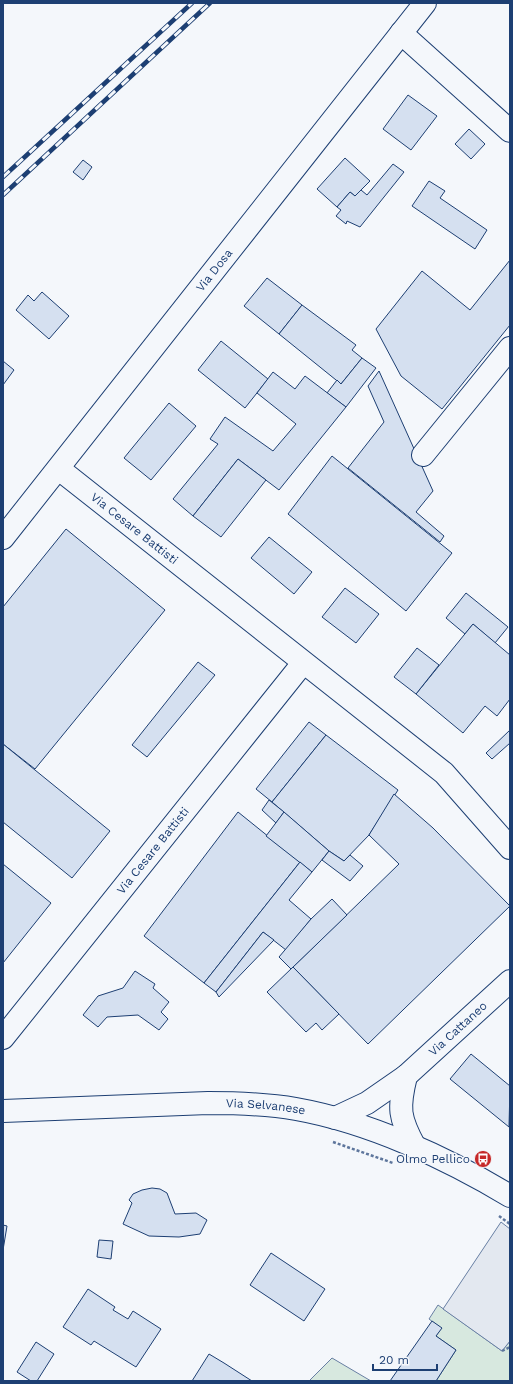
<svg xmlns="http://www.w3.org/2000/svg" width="513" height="1384" font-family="'Work Sans',sans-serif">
  <rect width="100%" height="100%" fill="#f4f7fb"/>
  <g fill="#d7e8df" stroke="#687fa3">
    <path d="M438 1305 502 1351 510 1341V1381H436L456 1350 436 1336 441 1328 429 1319Z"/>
    <path d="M332 1358 371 1381H309Z"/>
  </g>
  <path fill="#e3e8f0" stroke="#687fa3" d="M501 1222 510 1229V1341L502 1351 443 1309Z"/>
  <g fill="#d5e0f0" stroke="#1d3f73">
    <path d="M408 95 437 116 411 150 383 129Z"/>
    <path d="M469 129 485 144 471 159 455 144Z"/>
    <path d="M345 158 370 181 355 196 350 192 337 207 317 189Z"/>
    <path d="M83 160 92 167 83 180 73 172Z"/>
    <path d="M393 164 404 172 360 227 347 221 346 224 336 216 341 210 337 207 350 192 355 196 361 190 367 195Z"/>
    <path d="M429 181 445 191 440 198 487 230 475 249 412 206Z"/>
    <path d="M510 260V325L442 409 401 376 376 329 422 271 470 310Z"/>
    <path d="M267 278 302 305 279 334 244 306Z"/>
    <path d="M42 292 69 316 49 339 16 310 28 295 34 301Z"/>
    <path d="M302 305 356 345 352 350 362 358 341 384 279 334Z"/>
    <path d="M221 341 268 379 245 408 198 370Z"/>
    <path d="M362 358 376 368 346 407 327 393 337 380 341 384Z"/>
    <path d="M3 361 14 370 3 385Z"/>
    <path d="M379 371 433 491 416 512 444 536 440 542 348 468 384 422 368 386Z"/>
    <path d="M273 372 295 389 305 376 346 407 279 490 238 459 193 516 173 499 218 444 210 439 225 417 273 451 296 424 257 393Z"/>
    <path d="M169 403 196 426 151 480 124 458Z"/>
    <path d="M332 456 452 553 406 611 288 514Z"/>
    <path d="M238 459 266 480 221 537 193 516Z"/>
    <path d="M66 529 165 610 35 769 3 744V607Z"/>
    <path d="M269 537 312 572 294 594 251 558Z"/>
    <path d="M345 588 379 614 356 643 322 617Z"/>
    <path d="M466 593 508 627 495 643 473 624 465 634 446 618Z"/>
    <path d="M473 624 510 655V699L497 716 485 706 463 733 416 694Z"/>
    <path d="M417 648 439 665 416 694 394 677Z"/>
    <path d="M198 662 215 675 147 757 132 745Z"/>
    <path d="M309 722 326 735 272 802 256 789Z"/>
    <path d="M510 730V743L492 759 486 753Z"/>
    <path d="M326 735 398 790 369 835 344 861 329 851 272 802Z"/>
    <path d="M3 744 110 831 72 878 3 822Z"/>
    <path d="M394 794 433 828 510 906 368 1044 293 967 399 864 369 835Z"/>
    <path d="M269 800 284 812 276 823 262 810Z"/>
    <path d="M238 812 300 862 204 983 144 936Z"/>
    <path d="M284 812 329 851 312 872 266 836Z"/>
    <path d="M329 851 344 861 350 855 363 866 350 881 322 860Z"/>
    <path d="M300 862 312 872 289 900 311 919 286 950 263 932 216 992 204 983Z"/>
    <path d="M3 864 51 903 3 963Z"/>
    <path d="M332 899 347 915 291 969 279 957 311 919Z"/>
    <path d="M263 932 274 940 219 997 216 992Z"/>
    <path d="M293 967 339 1014 322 1030 316 1023 306 1032 267 992Z"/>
    <path d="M135 971 155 984 153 988 169 1002 161 1012 168 1019 159 1030 138 1015 107 1017 98 1027 83 1015 98 996 123 988Z"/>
    <path d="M471 1054 510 1086 509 1127 450 1079Z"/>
    <path d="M152 1188 160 1189 167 1193 175 1214 196 1213 207 1220 200 1234 179 1237 149 1236 123 1224 132 1203 129 1200 133 1194 142 1190Z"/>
    <path d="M3 1225 7 1226 3 1250Z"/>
    <path d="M99 1240 113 1241 111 1259 97 1257Z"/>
    <path d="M271 1253 325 1289 304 1321 250 1285Z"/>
    <path d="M88 1289 115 1307 113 1310 128 1319 133 1311 161 1329 136 1367 94 1341 91 1345 63 1327Z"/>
    <path d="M432 1321 442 1328 436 1336 456 1350 436 1381H390Z"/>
    <path d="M36 1342 54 1354 37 1381H31L17 1372Z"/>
    <path d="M209 1354 224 1363 252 1381H192Z"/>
  </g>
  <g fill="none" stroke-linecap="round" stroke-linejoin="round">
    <g stroke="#1d3f73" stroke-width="24">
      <g id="minor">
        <path d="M401 33 510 131"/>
        <path d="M423 455 510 348"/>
        <path id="s1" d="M59 469 444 773 510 848"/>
        <path id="s2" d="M3 538 425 3"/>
        <path id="s3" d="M3 1038 303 663"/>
        <path d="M406 1076C398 1108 399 1118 415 1147"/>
        <path id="s4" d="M3 1111 208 1103C238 1103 267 1104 296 1109 369 1122 447 1158 510 1196"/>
        <path id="s5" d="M335 1118 367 1103 406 1076 510 981"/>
      </g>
    </g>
    <g stroke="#5e769c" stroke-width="2.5" stroke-dasharray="3 2" stroke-linecap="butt">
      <path d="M333 1142 393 1163"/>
      <path d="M499 1216 510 1224"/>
      <path d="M502 1351 510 1347"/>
    </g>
    <use href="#minor" stroke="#f4f7fb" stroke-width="22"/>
    <g stroke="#1d3f73" stroke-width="4.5">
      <g id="rail">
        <path d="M3 177 192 3"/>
        <path d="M3 195 210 3"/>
      </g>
    </g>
    <use href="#rail" stroke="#f4f7fb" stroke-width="3" stroke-dasharray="9" stroke-linecap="butt"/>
  </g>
  <defs>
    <g id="bus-disc" transform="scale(0.9)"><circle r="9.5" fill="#c62828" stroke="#f4f7fb"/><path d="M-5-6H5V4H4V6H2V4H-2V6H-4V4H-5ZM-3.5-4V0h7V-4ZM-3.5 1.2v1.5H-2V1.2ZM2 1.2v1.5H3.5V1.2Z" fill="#fff"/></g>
  </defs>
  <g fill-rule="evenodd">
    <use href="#bus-disc" x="483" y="1159"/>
  </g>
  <g text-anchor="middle" stroke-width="3" stroke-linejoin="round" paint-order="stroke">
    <g font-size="12" fill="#1d3f73" stroke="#f4f7fb">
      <text dy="4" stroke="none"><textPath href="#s2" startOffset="341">Via Dosa</textPath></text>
      <text dy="4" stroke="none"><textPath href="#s1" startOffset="96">Via Cesare Battisti</textPath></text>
      <text dy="4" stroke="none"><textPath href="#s3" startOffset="240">Via Cesare Battisti</textPath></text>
      <text dy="4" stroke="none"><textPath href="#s5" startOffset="153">Via Cattaneo</textPath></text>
      <text dy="4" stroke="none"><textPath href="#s4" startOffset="263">Via Selvanese</textPath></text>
    </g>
    <g font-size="12" fill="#1d3f73" stroke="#f4f7fb" text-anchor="end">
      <text x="470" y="1163">Olmo Pellico</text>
    </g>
  </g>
  <rect width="513" height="1384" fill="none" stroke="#1d3f73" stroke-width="8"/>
  <path d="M373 1364v6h64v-6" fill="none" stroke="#1d3f73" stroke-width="2"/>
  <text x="379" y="1364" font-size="12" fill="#1d3f73" stroke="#f4f7fb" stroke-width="3" paint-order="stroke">20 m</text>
</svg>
